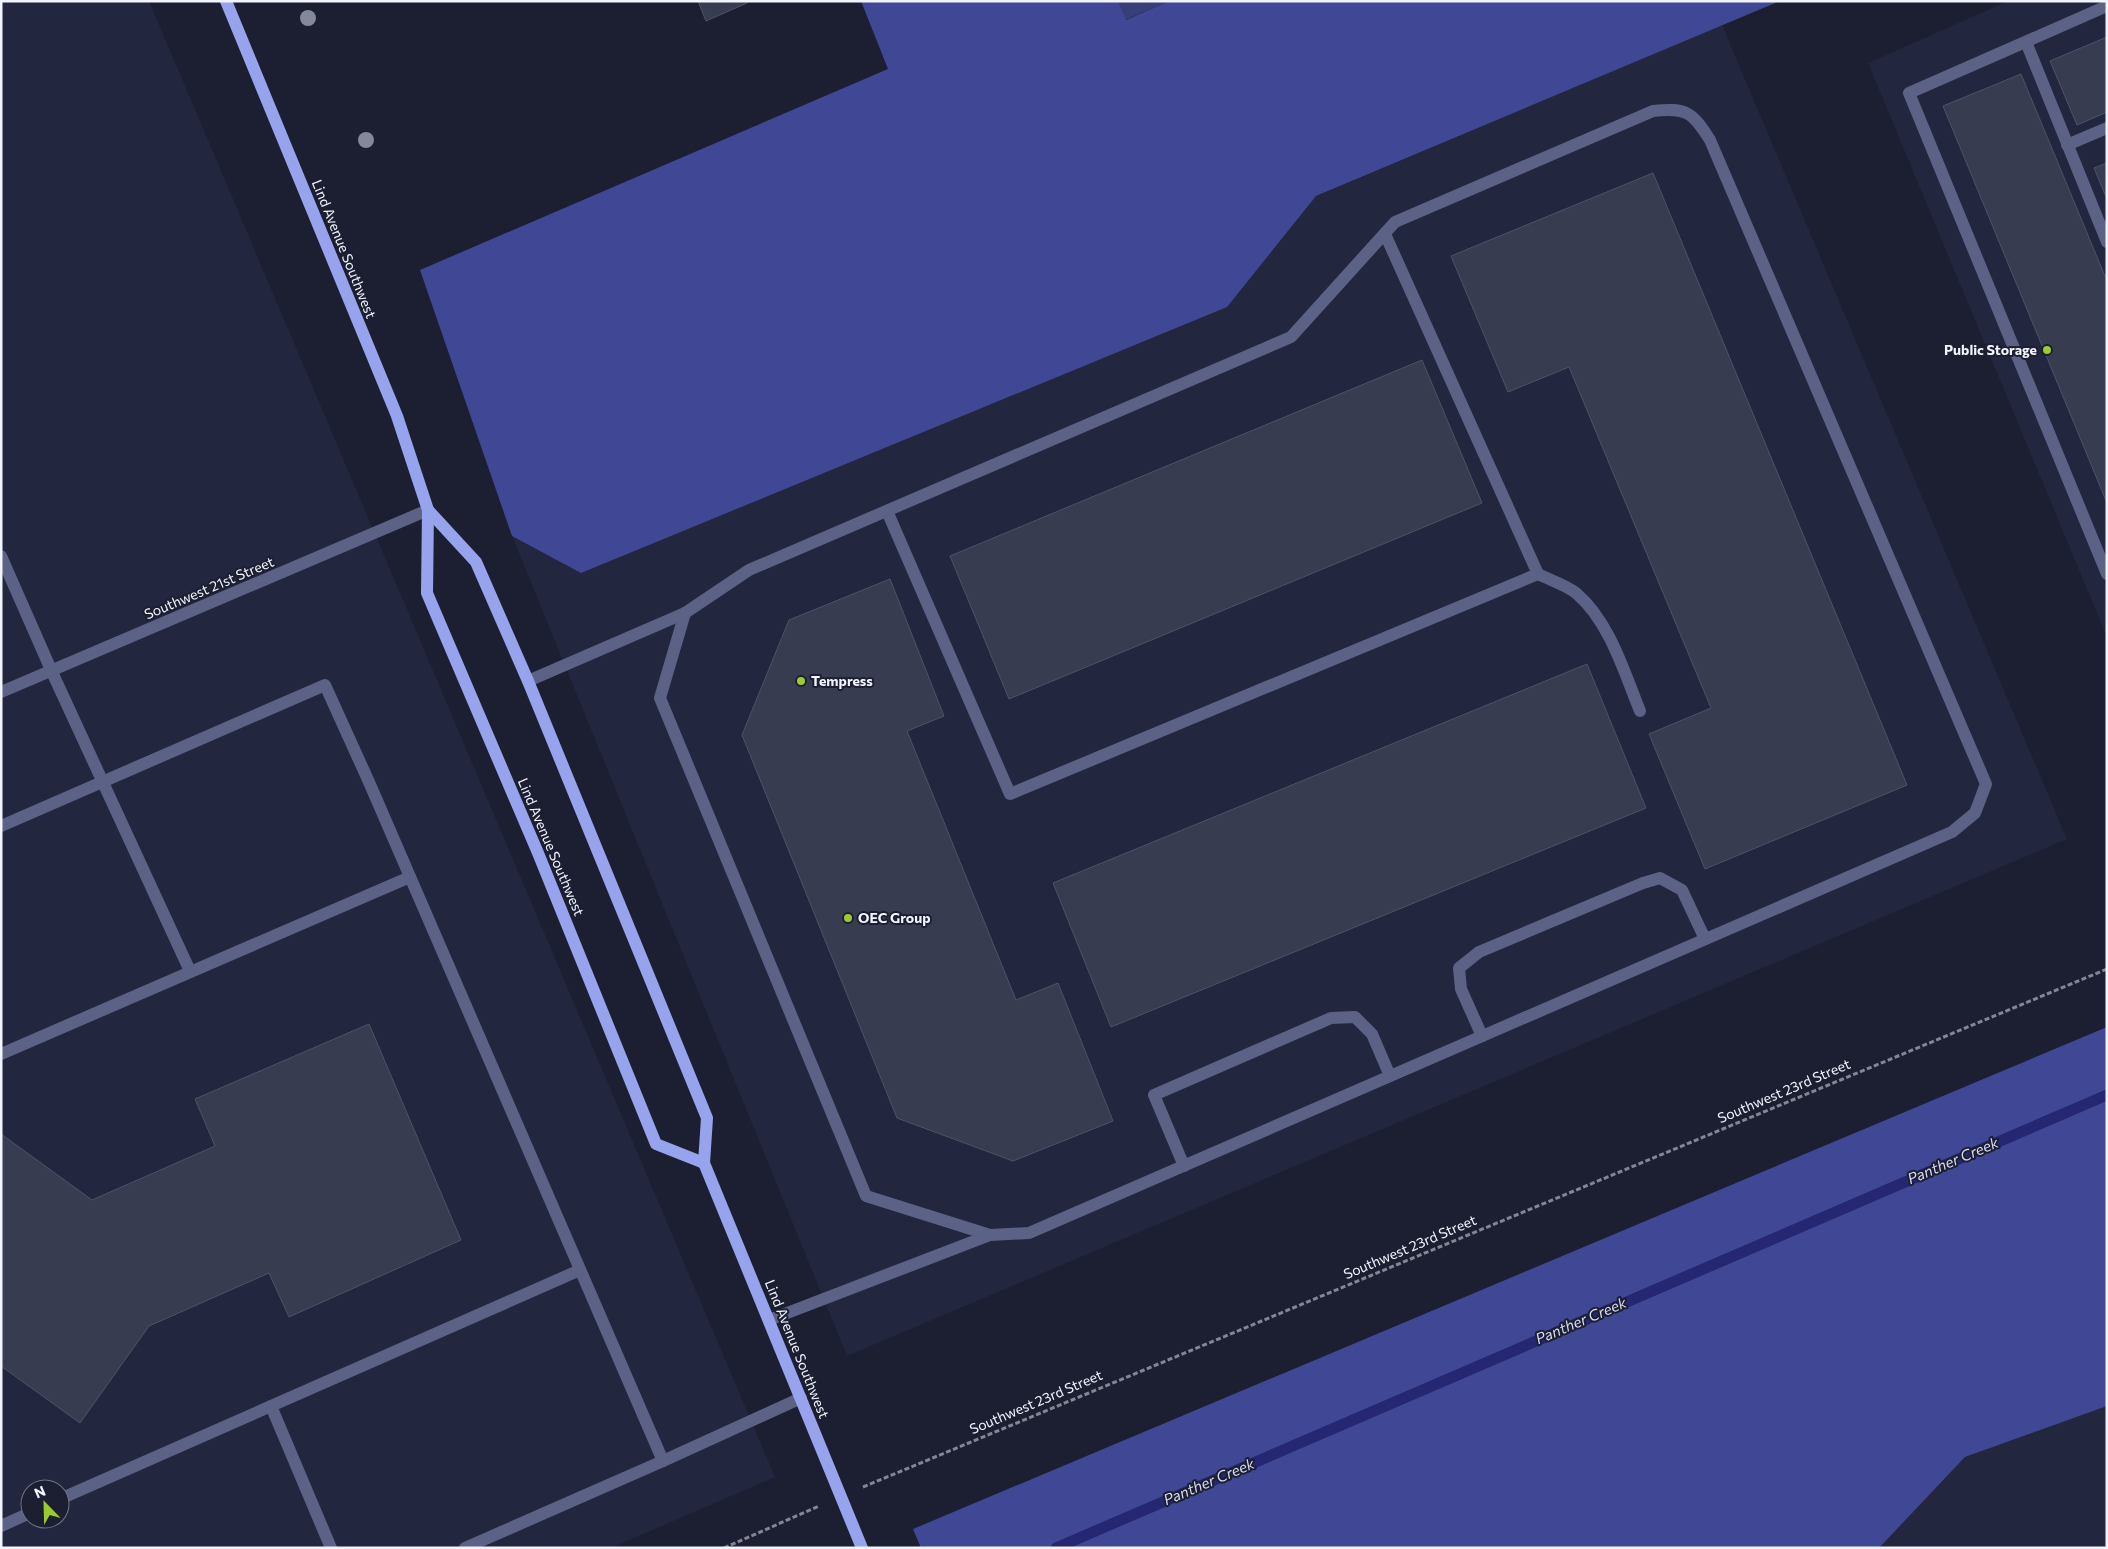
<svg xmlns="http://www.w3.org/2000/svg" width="2108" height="1549" font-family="Commissioner,sans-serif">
  <rect width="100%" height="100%" fill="#1c1f31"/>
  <g fill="#22263e" fill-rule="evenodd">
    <path d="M1 1H149L775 1477 611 1548H1ZM30 1489H60V1519H30Z"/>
    <path d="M2008 1H2107V637L1868 63Z"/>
    <path d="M1722 25 2067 839 847 1356 512 536Z"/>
    <path d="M2107 1406V1548H1879L1965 1457Z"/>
  </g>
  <path fill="#383f78" d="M1118 1H1169L1125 20Z"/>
  <g fill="#404896">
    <path d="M861 1H1118L1126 20 1169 1H1780L1316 196 1227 307 581 573 512 536 420 270 888 69Z"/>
    <path d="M2107 1027V1406L1965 1457 1879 1548H921L913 1529Z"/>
  </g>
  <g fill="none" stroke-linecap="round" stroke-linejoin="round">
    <path stroke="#252772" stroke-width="11" d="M1056 1548 2107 1095"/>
  </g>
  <g fill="#383c50" stroke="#4e5368">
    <path d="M698 1H747V3L706 21Z"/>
    <path d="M2107 37V112L2077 125 2050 61Z"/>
    <path d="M2021 74 2107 281V503L1943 106Z"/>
    <path d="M2107 163V199L2094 168Z"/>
    <path d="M1653 173 1907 785 1705 869 1649 734 1711 708 1569 367 1508 392 1451 256Z"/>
    <path d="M1422 360 1482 503 1009 699 950 556Z"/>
    <path d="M890 579 944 716 907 731 1016 1000 1058 983 1113 1121 1013 1161 897 1118 742 735 789 620Z"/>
    <path d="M1587 664 1646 808 1111 1027 1053 883Z"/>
    <path d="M369 1024 461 1240 289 1317 269 1273 149 1326 80 1423 1 1366V1134L92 1200 215 1146 195 1099Z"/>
  </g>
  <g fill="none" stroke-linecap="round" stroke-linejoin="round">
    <g stroke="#848695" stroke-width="3" stroke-dasharray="5 2.5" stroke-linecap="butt">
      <path d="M863 1487 2107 969"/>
      <path d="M724 1548 819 1506"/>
    </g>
    <g stroke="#5c6286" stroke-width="12">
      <path d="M2107 6 1909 93 2107 574"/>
      <path d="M2026 42 2107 242"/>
      <path d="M2067 145 2107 128"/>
      <path d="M887 511 1010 794 1538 574 1385 234"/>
      <path d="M1 556 52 672 190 971"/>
      <path d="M1538 574C1550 580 1566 585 1576 593 1610 622 1624 672 1640 711"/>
      <path d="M685 613 660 698 866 1196 990 1235"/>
      <path d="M528 681 685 613 749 570 1291 337 1395 222 1653 111C1687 107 1693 113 1710 140L1986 784 1975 813 1952 832 1029 1233 990 1235 769 1320"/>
      <path d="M1 692 428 510"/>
      <path d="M1 826 325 685 369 782 663 1461 801 1398"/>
      <path d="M1482 1036 1461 989 1459 968 1479 952 1643 883 1660 878 1682 890 1705 939"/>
      <path d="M1 1054 410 877"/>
      <path d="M1184 1166 1154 1095 1331 1018 1355 1017 1372 1034 1390 1076"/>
      <path d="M271 1406 331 1548"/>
      <path d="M60 1499 580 1270"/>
      <path d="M1 1526 30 1513"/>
      <path d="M465 1548 663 1461"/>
    </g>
    <g stroke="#97a4ed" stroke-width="12">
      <path d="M226 1 397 416 428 510 427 593 538 853 656 1144 704 1163"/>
      <path d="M428 510 476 562 528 681 707 1118 704 1163 862 1548"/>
    </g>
  </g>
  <g fill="#84889c">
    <circle cx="308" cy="18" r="8"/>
    <circle cx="366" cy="140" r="8"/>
  </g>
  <g fill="#9bcb33" stroke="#1c1f31" stroke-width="2">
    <circle cx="2047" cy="350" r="5"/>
    <circle cx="801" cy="681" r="5"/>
    <circle cx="848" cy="918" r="5"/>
  </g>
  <g text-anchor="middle" stroke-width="4" stroke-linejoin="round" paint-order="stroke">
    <g font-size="14" fill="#f2f4ff" stroke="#1c1f31">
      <text transform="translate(344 249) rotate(68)" y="5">Lind Avenue Southwest</text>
      <text transform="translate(209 588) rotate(-23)" y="5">Southwest 21st Street</text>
      <text transform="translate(551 847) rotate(67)" y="5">Lind Avenue Southwest</text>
      <text transform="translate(1784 1091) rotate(-23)" y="5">Southwest 23rd Street</text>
      <text transform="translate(1410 1247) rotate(-23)" y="5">Southwest 23rd Street</text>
      <text transform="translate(797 1349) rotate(68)" y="5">Lind Avenue Southwest</text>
      <text transform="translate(1036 1402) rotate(-23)" y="5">Southwest 23rd Street</text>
    </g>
    <g font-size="14" font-weight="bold" fill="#f2f4ff" stroke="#1c1f31" text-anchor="start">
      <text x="2037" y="355" text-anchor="end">Public Storage</text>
      <text x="811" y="686">Tempress</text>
      <text x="858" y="923">OEC Group</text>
    </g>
    <g font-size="15" font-style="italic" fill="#d8dcf3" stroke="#1c1f31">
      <text transform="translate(1953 1161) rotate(-23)" y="5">Panther Creek</text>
      <text transform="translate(1581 1321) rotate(-23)" y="5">Panther Creek</text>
      <text transform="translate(1209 1482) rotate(-23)" y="5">Panther Creek</text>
    </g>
  </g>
  <rect width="2108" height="1549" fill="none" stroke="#f2f4ff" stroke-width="5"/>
  <g transform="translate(45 1504) rotate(337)"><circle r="24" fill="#1c1f31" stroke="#727483"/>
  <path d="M0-4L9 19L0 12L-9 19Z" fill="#9bcb33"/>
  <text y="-8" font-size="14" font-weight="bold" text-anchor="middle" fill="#f2f4ff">N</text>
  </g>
</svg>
